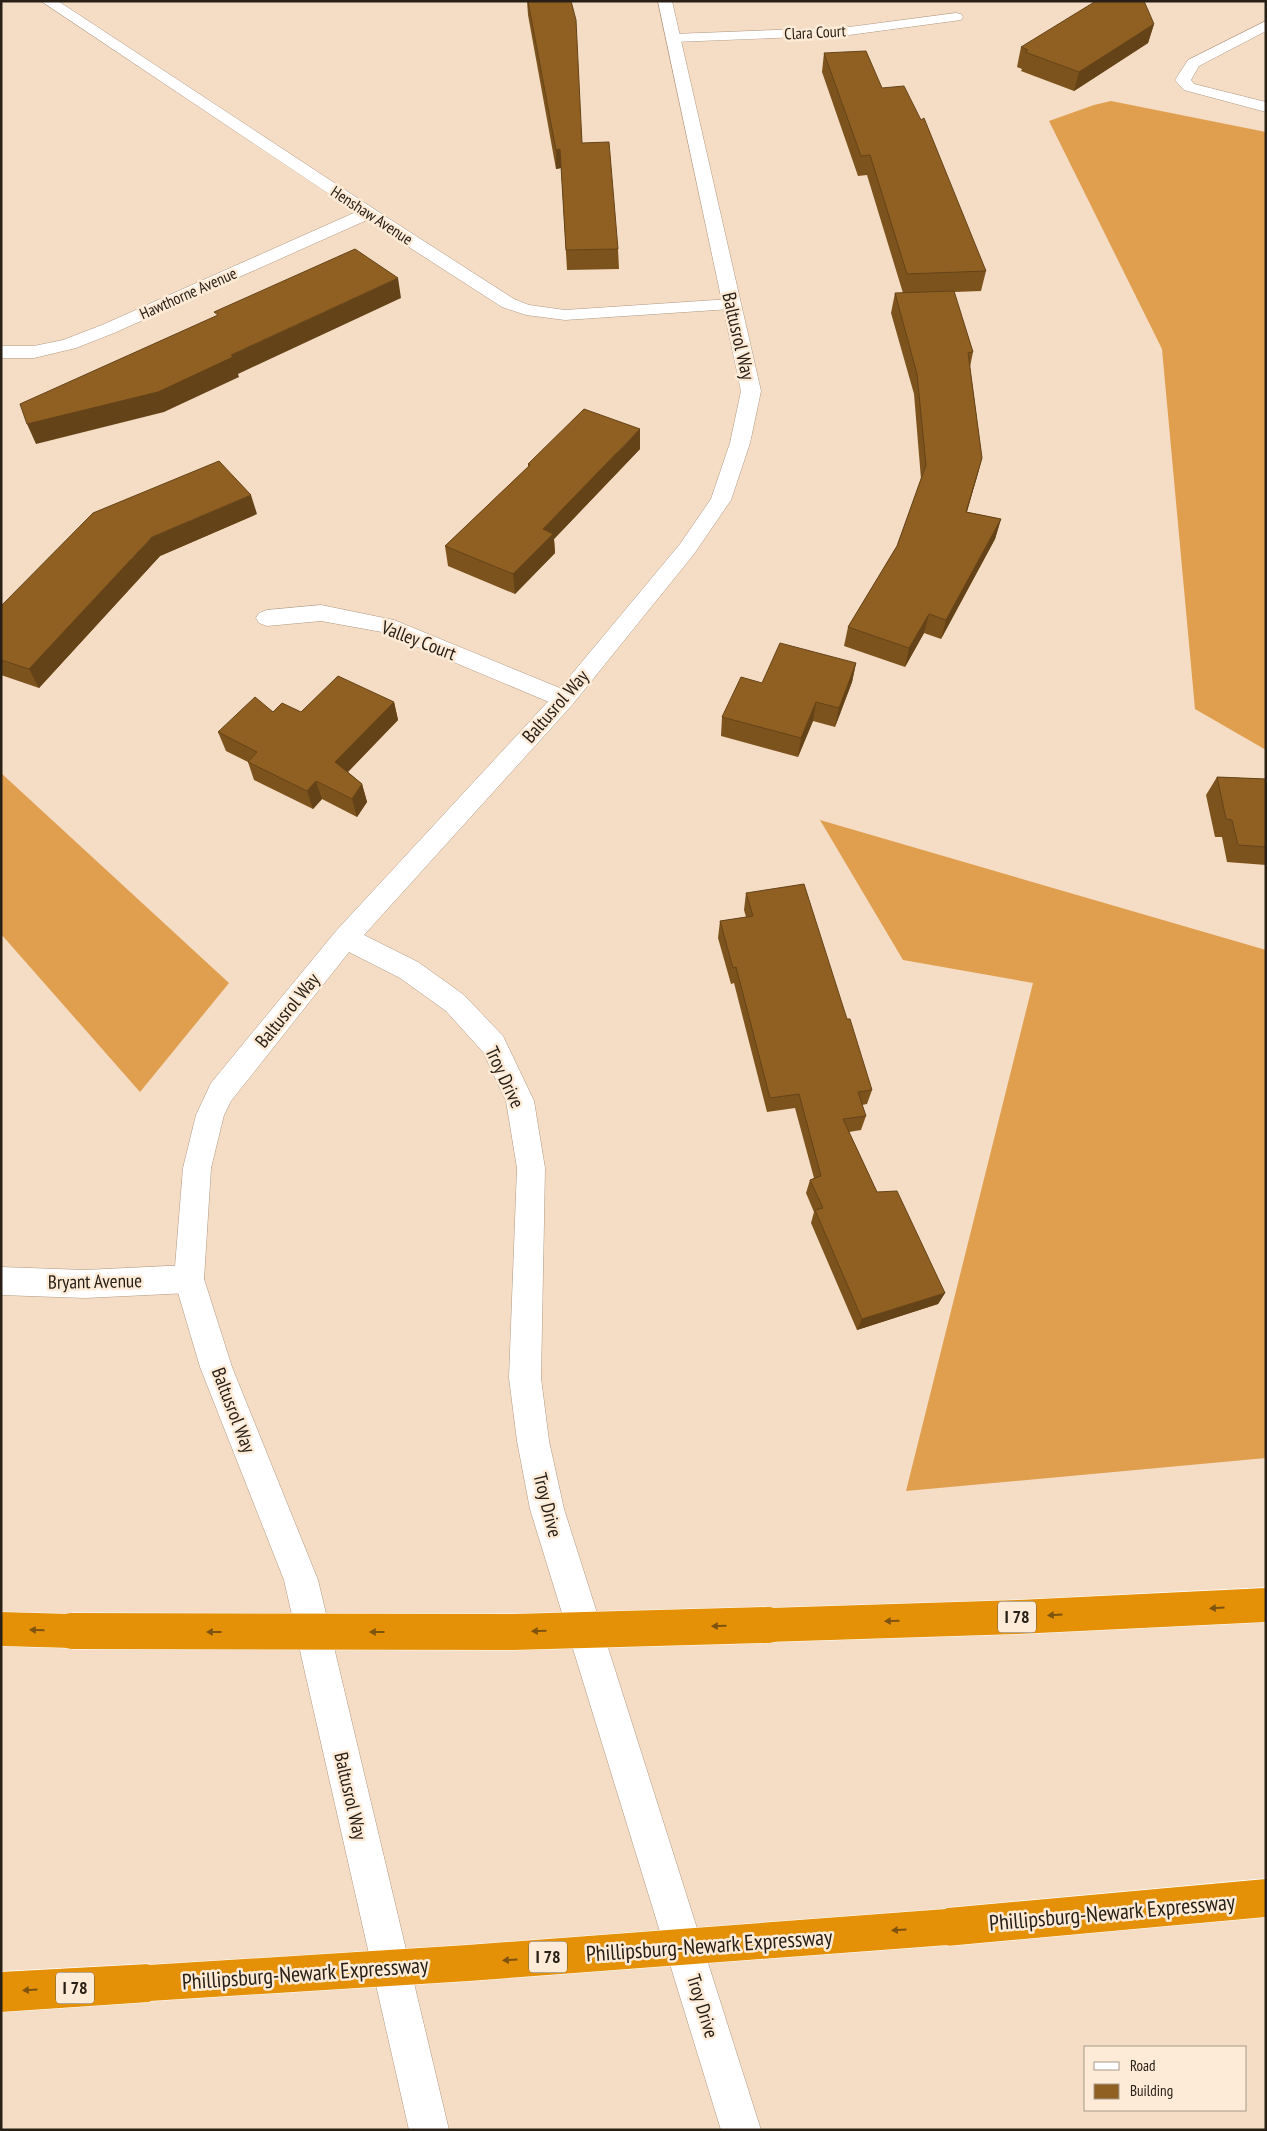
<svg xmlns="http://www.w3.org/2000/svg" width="1267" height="2131" font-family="'PT Sans Narrow',sans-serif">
  <rect width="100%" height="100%" fill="#f4ddc4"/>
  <g fill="#e09e4f">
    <path d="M1111 101 1266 132V750L1195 709 1162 349 1049 121 1094 105Z"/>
    <path d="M1 773 229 983 140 1092 1 934Z"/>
    <path d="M820 820 1266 950V1458L906 1491 1033 983 903 960Z"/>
  </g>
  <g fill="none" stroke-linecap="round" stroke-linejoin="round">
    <g stroke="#af9983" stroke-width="1">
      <path id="lane" d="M1266 21V31L1199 66 1191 80 1194 84 1266 102V112L1184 90 1175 80 1188 60Z"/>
    </g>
    <g stroke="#af9983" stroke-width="1">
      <g id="street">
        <path d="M41 1H58L374 209 514 299 529 305 565 310 731 299 737 300 740 304 737 308 731 309 565 320 526 315 502 307 367 220 114 333 76 348 34 358H1V346H34L63 340 102 325 356 212Z"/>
        <path d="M956 13 961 14 963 17 961 20 849 35 674 42 669 41 667 38 669 35 674 34 849 27Z"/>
        <path d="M321 605 394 620 572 693 575 699 572 705 564 707 556 705 382 632 321 621 267 626 259 623 256 618 259 613 267 610Z"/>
        <path d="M189 1265 200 1269 204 1279 200 1289 189 1293 85 1298 1 1295V1267L85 1270Z"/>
      </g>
    </g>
    <g stroke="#af9983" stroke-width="1">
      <path id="secondary" d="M658 1H672L761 391 750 443 731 500 694 554 572 705 364 935 418 962 464 995 503 1036 534 1101 545 1168 541 1378 549 1441 564 1509 761 2130H721L530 1509 517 1441 509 1378 517 1168 506 1101 483 1052 446 1011 400 978 349 952 231 1101 224 1115 211 1168 204 1279 232 1367 318 1580 449 2130H409L284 1580 200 1367 174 1279 183 1168 196 1115 211 1083 336 931 556 693 680 544 711 499 730 443 741 391Z"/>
    </g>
    <g stroke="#fff" stroke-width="1">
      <g id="highway">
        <path d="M1266 1588V1622L1018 1634 768 1642 756 1637 751 1625 756 1613 768 1608 1018 1600Z"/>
        <path d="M1 1612 72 1614 84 1619 89 1631 84 1643 72 1648 1 1646Z"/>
        <path d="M1266 1879V1917L947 1946 933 1941 928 1927 933 1913 947 1908Z"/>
        <path d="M149 1964 163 1969 168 1983 163 1997 149 2002 1 2012V1972Z"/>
      </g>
    </g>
    <use href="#lane" fill="#fff" fill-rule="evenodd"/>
    <use href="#street" fill="#fff" fill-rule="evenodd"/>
    <use href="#secondary" fill="#fff" fill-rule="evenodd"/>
    <use href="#highway" fill="#e59108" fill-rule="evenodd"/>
    <g stroke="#fff" stroke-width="37" stroke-linecap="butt">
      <g id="highway-bridge">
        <path d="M72 1631 513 1632 768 1625"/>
        <path d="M149 1983 468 1963 947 1927"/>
      </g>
    </g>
    <use href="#highway-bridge" stroke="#e59108" stroke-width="36"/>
  </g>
  <g fill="#7c531d">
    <path d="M527 1H571L582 143 618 249 619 269 567 270 561 168 556 169 528 15Z"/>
    <path d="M1154 24 1148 43 1074 91 1021 71 1022 69 1017 67 1021 47Z"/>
    <path d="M824 53 986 271 981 291 954 292 973 352 970 367 982 458 967 512 1001 519 995 539 941 639 924 633 905 667 844 646 848 627 897 546 921 479 914 394 891 313 895 293H903L867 175 858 176 822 72Z"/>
    <path d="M640 449 554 539 555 553 515 594 448 566 445 546 528 467V464Z"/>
    <path d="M257 514 160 556 39 688 1 675V606Z"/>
    <path d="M856 663 852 682 835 727 813 721 798 757 721 736 722 717 762 683Z"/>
    <path d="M394 702 398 720 348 772 362 784 367 802 357 817 322 799 313 809 254 780 248 762 226 751 218 732 273 712H301Z"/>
    <path d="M1217 777 1266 779V865L1227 862 1222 837H1215L1206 795Z"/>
    <path d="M746 893 847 1019 872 1090 867 1104 862 1105 866 1116 861 1130 849 1132 877 1192 945 1293 938 1304 857 1330 811 1223 814 1212 806 1193 810 1180 814 1178 795 1108 767 1112 734 983 731 984 718 938 720 921 746 917 744 910Z"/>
  </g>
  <g fill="#654318">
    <path d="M1154 24 1148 43 1074 91 1079 72Z"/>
    <path d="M560 149 561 168 556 169V150Z"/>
    <path d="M398 278 401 298 238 374 239 377 164 412 36 444 27 424 231 355Z"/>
    <path d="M640 429V449L554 539 555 553 515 594 513 574 543 529Z"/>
    <path d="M982 458 977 477 961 531 966 512Z"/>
    <path d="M251 495 257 514 160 556 39 688 29 669 152 537Z"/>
    <path d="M1001 519 995 539 941 639 946 620Z"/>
    <path d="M929 614 924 633 905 667 909 648Z"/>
    <path d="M856 663 852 682 835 727 839 708Z"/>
    <path d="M394 702 398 720 340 780 335 762Z"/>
    <path d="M816 702 813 721 798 757 801 738Z"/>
    <path d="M316 781 322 799 313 809 307 791Z"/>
    <path d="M362 784 367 802 357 817 352 799Z"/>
    <path d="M945 1293 938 1304 857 1330 862 1319Z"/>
  </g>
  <g fill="#906022" stroke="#654318">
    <path d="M528 1H571L576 20 582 143 609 142 618 249 566 250 560 149 556 150Z"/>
    <path d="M1096 1H1144L1154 24 1079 72 1025 52 1028 50 1021 47Z"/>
    <path d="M866 51 882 88 904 86 921 120 924 118 986 271 907 274 870 155 861 156 824 53Z"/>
    <path d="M355 249 398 278 231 355 233 357 158 392 27 424 20 404 218 315 214 312Z"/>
    <path d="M954 291 973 352 968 353 982 458 966 512 1001 519 946 620 929 614 909 648 848 627 897 546 926 465 917 374 895 293Z"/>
    <path d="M584 409 640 429 543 529 553 534 513 574 445 546 530 465 528 464Z"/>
    <path d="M219 461 251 495 152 537 29 669 1 660V606L93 513Z"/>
    <path d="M780 643 856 663 839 708 816 702 801 738 722 717 741 677 762 683Z"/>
    <path d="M338 676 394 702 335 762 362 784 352 799 316 781 307 791 248 762 257 752 218 732 255 697 273 712 282 703 301 712Z"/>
    <path d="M1217 777 1266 779V847L1238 845 1232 820 1226 819Z"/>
    <path d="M804 884 847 1019H850L872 1090 858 1092 866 1116 843 1119 877 1192 897 1191 945 1293 862 1319 815 1210 823 1208 810 1180 821 1176 799 1094 770 1098 736 967 733 968 720 921 753 916 746 893Z"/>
  </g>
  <defs><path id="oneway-solid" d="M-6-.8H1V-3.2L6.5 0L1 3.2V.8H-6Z" transform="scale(1.25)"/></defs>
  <g fill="#7d5310">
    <use href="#oneway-solid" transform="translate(1217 1608) rotate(177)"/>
    <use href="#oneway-solid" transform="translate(1055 1615) rotate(177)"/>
    <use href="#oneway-solid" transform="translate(892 1621) rotate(178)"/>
    <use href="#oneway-solid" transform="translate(719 1626) rotate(179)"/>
    <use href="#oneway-solid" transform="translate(37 1630) rotate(-179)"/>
    <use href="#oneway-solid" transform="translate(539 1631) rotate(179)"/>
    <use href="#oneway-solid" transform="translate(214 1632) rotate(-180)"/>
    <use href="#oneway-solid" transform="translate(377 1632) rotate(180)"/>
    <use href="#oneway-solid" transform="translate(899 1930) rotate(176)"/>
    <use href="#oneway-solid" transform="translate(510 1960) rotate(176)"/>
    <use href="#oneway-solid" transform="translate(30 1990) rotate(177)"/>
  </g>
  <g text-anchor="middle" stroke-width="5" stroke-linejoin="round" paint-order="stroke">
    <g font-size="16" fill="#282017" stroke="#fdebd7">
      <text transform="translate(815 32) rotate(-3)" y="6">Clara Court</text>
      <text transform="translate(372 215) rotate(33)" y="6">Henshaw Avenue</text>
      <text transform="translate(188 293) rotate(-24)" y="6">Hawthorne Avenue</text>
    </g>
    <g fill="#fdebd7" stroke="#685d51" stroke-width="1">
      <rect x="998" y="1601.5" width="38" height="31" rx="4"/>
      <rect x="529" y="1941.5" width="38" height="31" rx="4"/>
      <rect x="56" y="1972.5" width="38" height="31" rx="4"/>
    </g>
    <g font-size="18" font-weight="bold" fill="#282017">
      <text x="1017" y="1623">I 78</text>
      <text x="548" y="1963">I 78</text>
      <text x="75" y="1994">I 78</text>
    </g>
    <g font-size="19" fill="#282017" stroke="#fdebd7">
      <text transform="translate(739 336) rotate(77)" y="7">Baltusrol Way</text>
      <text transform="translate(419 640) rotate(21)" y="7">Valley Court</text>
      <text transform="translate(555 706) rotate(-49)" y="7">Baltusrol Way</text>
      <text transform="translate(287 1010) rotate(-51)" y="7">Baltusrol Way</text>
      <text transform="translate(505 1077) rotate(65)" y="7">Troy Drive</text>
      <text transform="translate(95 1281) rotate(-1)" y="7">Bryant Avenue</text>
      <text transform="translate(234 1410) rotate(69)" y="7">Baltusrol Way</text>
      <text transform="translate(548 1505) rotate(76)" y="7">Troy Drive</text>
      <text transform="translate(351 1796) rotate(77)" y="7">Baltusrol Way</text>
      <text transform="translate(703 2006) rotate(73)" y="7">Troy Drive</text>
    </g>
    <g font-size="22" fill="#282017" stroke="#fdebd7">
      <text transform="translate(1112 1912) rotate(-5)" y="8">Phillipsburg-Newark Expressway</text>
      <text transform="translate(709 1945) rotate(-4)" y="8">Phillipsburg-Newark Expressway</text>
      <text transform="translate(305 1973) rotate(-4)" y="8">Phillipsburg-Newark Expressway</text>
    </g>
  </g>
  <rect width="1267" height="2131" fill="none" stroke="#282017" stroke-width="5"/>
  <rect x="1084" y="2046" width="162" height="65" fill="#fdebd7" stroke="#a89a8a"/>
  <rect x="1094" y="2062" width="25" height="8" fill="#ffffff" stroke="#a89a8a"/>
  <text x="1130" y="2071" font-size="15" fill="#282017">Road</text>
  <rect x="1094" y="2084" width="25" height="15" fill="#906022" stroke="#a89a8a"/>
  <text x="1130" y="2096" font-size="15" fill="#282017">Building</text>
</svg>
